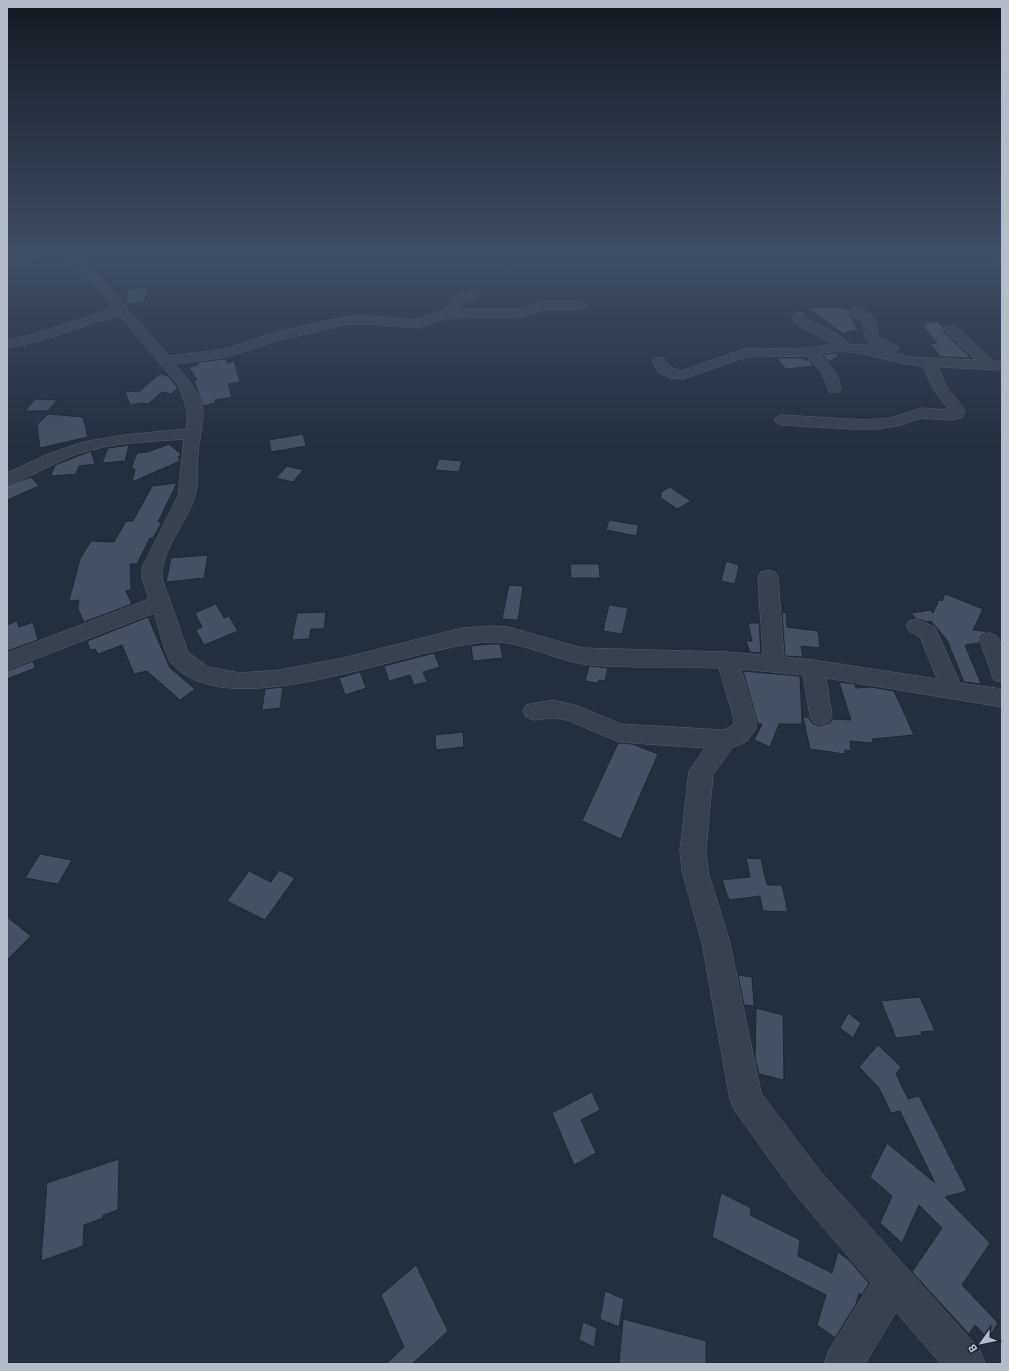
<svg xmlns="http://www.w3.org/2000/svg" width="1009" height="1371" font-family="'Noto Sans',sans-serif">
  <rect width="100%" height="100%" fill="#242f3e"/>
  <g fill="#455162" stroke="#1f2835">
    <path d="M147 287 145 302 127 304V289Z"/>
    <path d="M807 307 846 308 858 330 842 333Z"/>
    <path d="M923 322H938L943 327 945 333 971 358 941 357 930 344 937 343 922 325H926Z"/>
    <path d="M835 353 840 355 829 362 823 355Z"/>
    <path d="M776 358H802L806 361 808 359 813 366 786 369Z"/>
    <path d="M226 359 227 363 234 361 240 382 228 384 232 397 215 400 216 403 203 406 194 380H197L189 367 198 365V362Z"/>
    <path d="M160 374 168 376 178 388 171 394 162 392 148 404 141 403 130 405 125 392 140 391Z"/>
    <path d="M35 399 57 400 48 411H25Z"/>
    <path d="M48 414 83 417 88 437 40 448 37 425Z"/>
    <path d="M303 434 306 446 271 452 269 440Z"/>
    <path d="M169 444 181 454 178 457 180 461 132 482 135 469H131L137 453 148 452Z"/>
    <path d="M129 445 125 461 102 463 108 448Z"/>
    <path d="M91 451 95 464 79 466 76 474 51 476 55 465Z"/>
    <path d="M439 459 462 461 459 472 435 470Z"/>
    <path d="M287 466 303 470 293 482 276 478Z"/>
    <path d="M31 477 39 486 7 500V485Z"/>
    <path d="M177 483 158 522H162L153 538H150L137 564H130L131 590 126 591 132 604 84 622 78 609 79 600 69 601 80 559 91 541 114 542 126 521H133L152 486Z"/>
    <path d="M670 487 691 501 677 509 661 498V492Z"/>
    <path d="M609 520 639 525 636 536 606 530Z"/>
    <path d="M208 555 204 578 166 582 171 558Z"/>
    <path d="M726 561 739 565 735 584 721 581Z"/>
    <path d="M570 564H599L600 578H571Z"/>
    <path d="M509 585 523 586 518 620 502 619Z"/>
    <path d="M945 594 983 609 973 630 989 632 982 635 979 643 965 645 981 684 964 682 947 640 931 621 927 622 915 618 911 613 931 610 933 613 939 600 942 601Z"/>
    <path d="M216 604 224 618 229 616 238 631 204 645 196 630 202 627 195 613Z"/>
    <path d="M609 605 628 608 622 634 603 631Z"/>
    <path d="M326 612 324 629H311L309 639 292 640 297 613Z"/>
    <path d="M782 612 786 613 787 627 818 631 820 648 801 646 803 657 785 656Z"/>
    <path d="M148 617 170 668 195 689 180 700 147 671 134 674 122 645 98 654 95 649 90 650 87 641Z"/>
    <path d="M17 621 19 627 33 622 38 640 7 651V625Z"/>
    <path d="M748 623H759L761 653 750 652 746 641H752Z"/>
    <path d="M490 644H500L503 658 473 661 471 646Z"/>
    <path d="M434 653 440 667 423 672 427 682 414 685 410 675 389 681 384 666Z"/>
    <path d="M33 661 35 668 7 679V671Z"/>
    <path d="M589 666 608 668 605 681 599 680 598 683 585 681Z"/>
    <path d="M743 671 800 676 802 724H779L770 747 754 740 762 724H758Z"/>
    <path d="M360 672 366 688 345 695 339 678Z"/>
    <path d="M839 682 855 684 856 688 871 687 894 691 914 735 872 739 873 743 850 741 851 751 845 750V754L810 749 803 717 809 718 812 723 820 726 830 723 832 719 851 720Z"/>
    <path d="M283 687 280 708 262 710 265 689Z"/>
    <path d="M463 732 464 747 436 750 435 735Z"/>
    <path d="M618 743 632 744 658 754 621 839 582 821Z"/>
    <path d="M40 854 72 860 58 884 25 878Z"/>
    <path d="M746 858 761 859 767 885H782L788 912 763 911 760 896 729 900 722 880 750 877Z"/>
    <path d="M279 870 295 878 265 920 227 901 249 871 271 882Z"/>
    <path d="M7 917 31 936 7 960Z"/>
    <path d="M738 975 752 977 754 1006 744 1005Z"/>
    <path d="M920 997 935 1031 921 1032 922 1035 896 1038 881 1001Z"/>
    <path d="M756 1008 783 1015 784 1080 759 1074 755 1059Z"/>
    <path d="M848 1013 861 1023 853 1038 840 1028Z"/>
    <path d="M878 1045 901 1067 896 1074 908 1099 919 1096 967 1191 945 1197 990 1243 962 1285 998 1323 988 1339 975 1325 969 1334 912 1272 942 1228 919 1205 902 1243 880 1223 892 1196 870 1177 887 1143 935 1183 900 1111 891 1113 879 1088 859 1067Z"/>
    <path d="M592 1092 600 1110 581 1120 596 1153 574 1165 552 1113Z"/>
    <path d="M119 1159 118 1210 103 1215V1218L84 1225 83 1246 41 1261 47 1183Z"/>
    <path d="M721 1193 751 1208 750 1215 800 1240 798 1256 832 1273 838 1252 850 1261 869 1283 862 1295 859 1293 856 1304 835 1338 817 1325 826 1295 712 1237Z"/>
    <path d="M416 1265 448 1331 412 1364H386L404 1347 381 1295Z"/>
    <path d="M605 1291 624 1299 619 1327 600 1319Z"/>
    <path d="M623 1319 706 1341V1364H619Z"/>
    <path d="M583 1322 597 1328 594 1347 579 1340Z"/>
  </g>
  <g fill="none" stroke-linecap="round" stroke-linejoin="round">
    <g stroke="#565f6c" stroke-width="1">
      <g id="minor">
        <path d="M13 254H37L35 256 7 261V255Z"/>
        <path d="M68 254H79L169 356 226 349 270 334 348 316H374L416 320 445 309 455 296 474 290 478 291 480 294 478 297 463 302 458 310 521 309 541 301H581L587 305 581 309H543L523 317 446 318 417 328 374 324H348L279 340 228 357 175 364C187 378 205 397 203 417 202 429 199 441 198 453 197 467 199 484 195 496 187 524 161 548 162 578L188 652 208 667 240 673 280 670 343 658 462 628 491 626 508 627 582 648 727 652 763 655 758 577 761 572 768 570 775 572 778 577 784 657 813 660 937 679 920 637 909 631 906 626 909 621 916 619 935 627 960 683 1002 689V707L826 678 832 716 829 722 821 725 813 722 810 716 803 675 741 669 756 720V729L746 742 733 747 713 774 706 850 708 871 730 943 761 1093 819 1170 980 1350 985 1364H941L896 1312 865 1364H824L829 1350 871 1283 795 1194 735 1111 730 1100 702 943 682 871 680 850 689 771 705 748 619 742 567 720 553 718 534 720 526 717 523 711 526 705 553 700 578 706 621 724 724 730 733 725 734 720 719 668C691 667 663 667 635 667 618 666 600 667 583 664 552 659 522 641 490 642 413 644 229 730 171 663 165 655 158 624 154 613L7 670V653L149 599 142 578V568L178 496 184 439C149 442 111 442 78 454 54 462 31 478 7 484V473L48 454 83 442 124 435 186 429C189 412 185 401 178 385L119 315 39 341 7 348V340L31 335 113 308Z"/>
        <path d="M992 254H1002V258L994 256Z"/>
        <path d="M854 308C873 313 877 318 878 337L897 346 899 349 894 353 910 357 976 360 946 332 944 329 946 326H956L993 361 1002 362V370L938 367 947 388 965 410 962 418 948 420 921 418 901 425 878 429H851L782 425 777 423 774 420 777 417 782 415 865 420 891 418 921 408 949 410 933 389 923 366C888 364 855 345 820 354L837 374 841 389 839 392H829L823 375 807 356 746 357 683 379 670 378 659 373 652 361 654 358H664L670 367 681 371 744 349 811 348 833 344 795 324 792 316 798 312 803 313 806 319 835 333 851 345H865L882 349C865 341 864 342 864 324 859 319 851 316 848 312Z"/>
        <path d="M990 633 997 636 1002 645V682L994 680 980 641 983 636Z"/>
      </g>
    </g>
    <use href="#minor" fill="#38414e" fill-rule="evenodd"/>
  </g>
  <linearGradient id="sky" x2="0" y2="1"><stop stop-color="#141a22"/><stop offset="0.57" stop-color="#3f4d63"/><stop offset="1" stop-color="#3f4d63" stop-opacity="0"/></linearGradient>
  <rect width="1009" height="446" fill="url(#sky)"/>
  <rect width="1009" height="1371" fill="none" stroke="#b4bcc9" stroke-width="16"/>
  <g transform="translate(981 1343) rotate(237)" stroke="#1d2633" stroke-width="3" paint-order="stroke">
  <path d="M0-3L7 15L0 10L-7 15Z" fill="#b4bcc9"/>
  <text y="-6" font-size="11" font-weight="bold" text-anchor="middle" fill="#b4bcc9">B</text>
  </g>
</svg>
